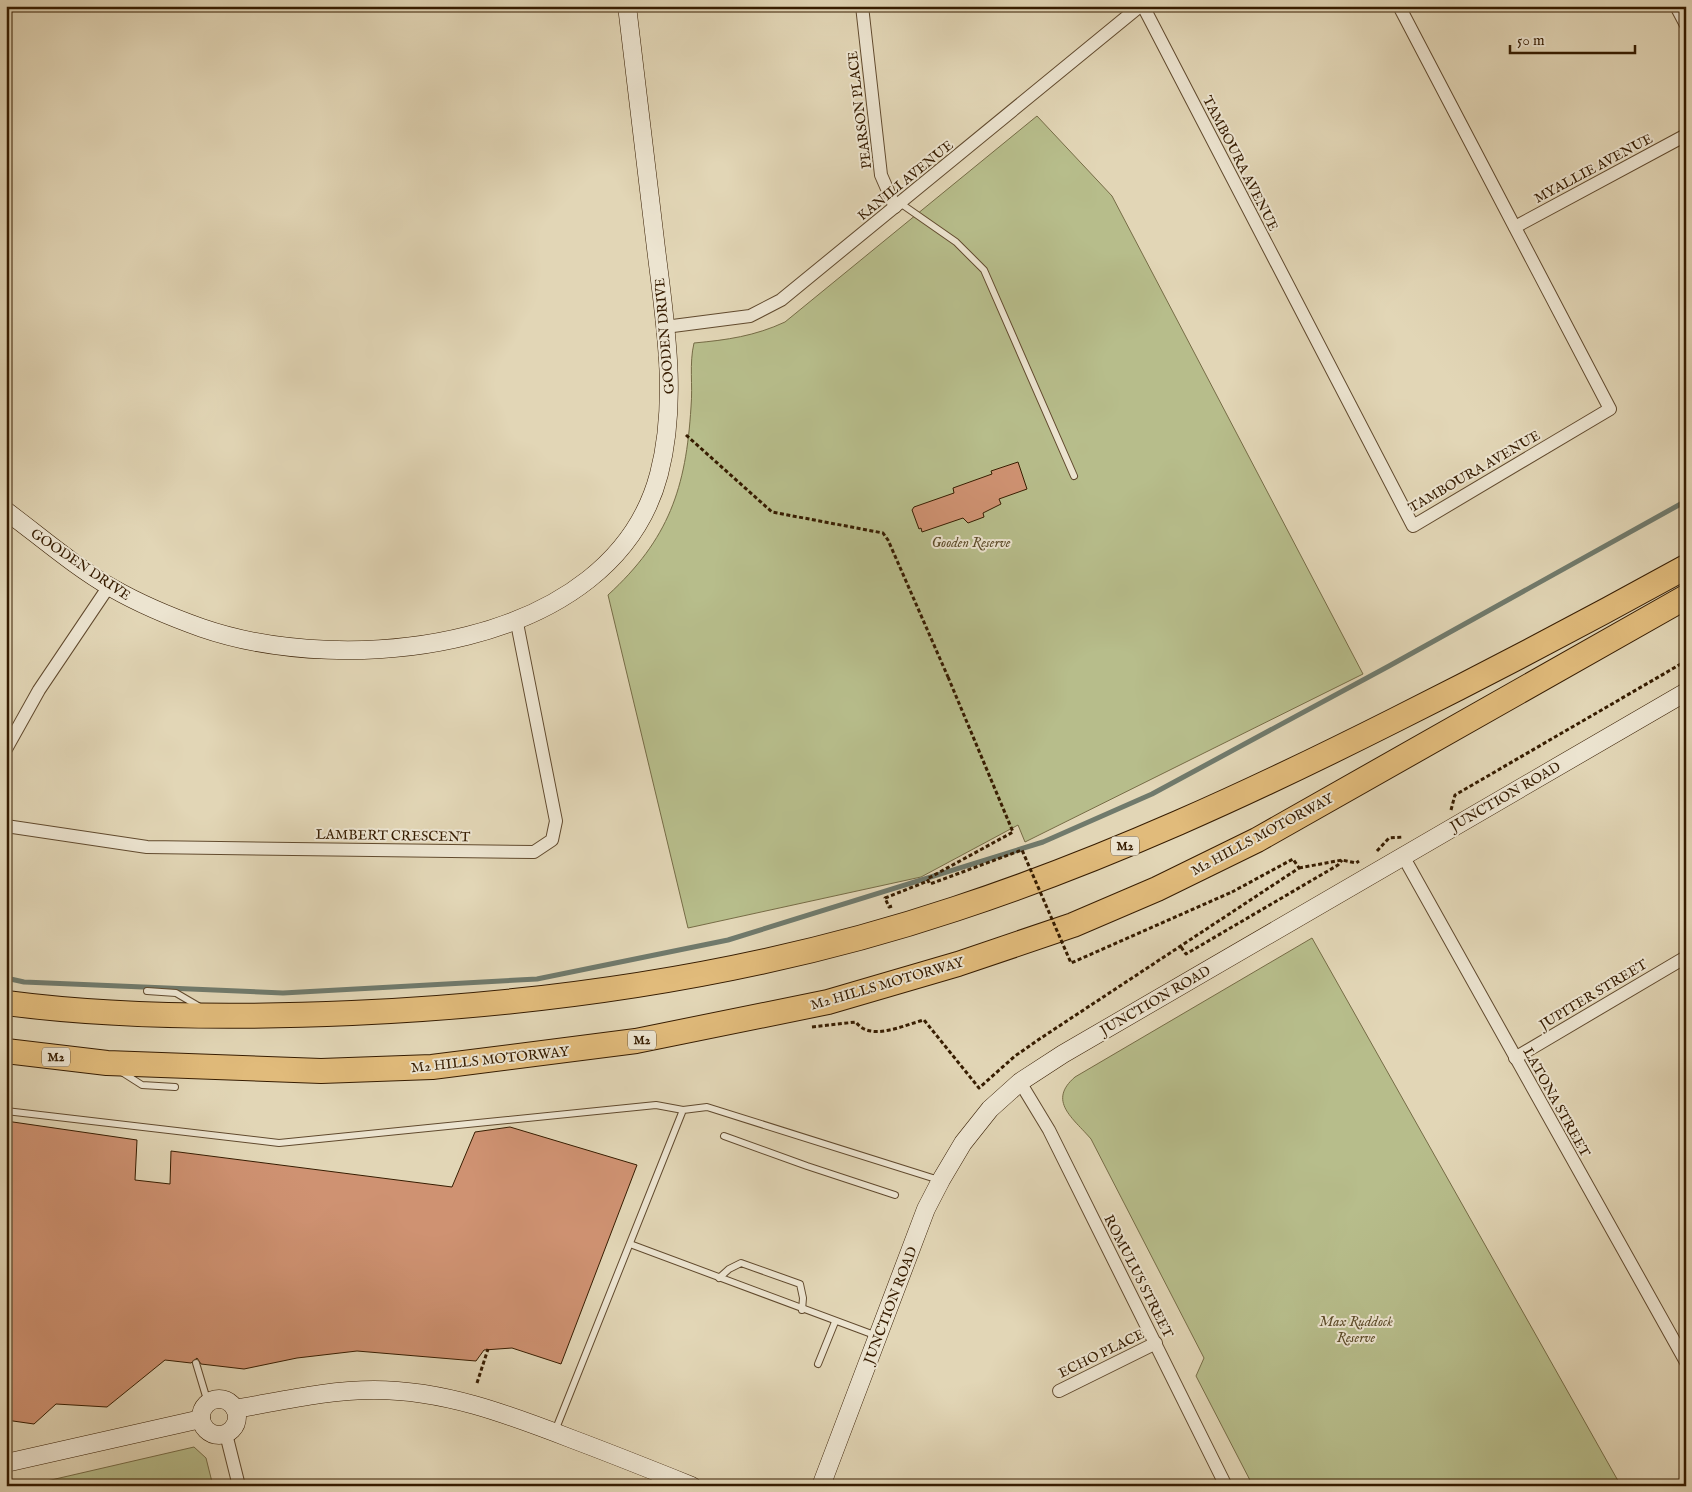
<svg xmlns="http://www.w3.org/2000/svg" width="1692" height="1492" font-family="'IM FELL English',serif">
  <rect width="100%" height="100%" fill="#e2d6b6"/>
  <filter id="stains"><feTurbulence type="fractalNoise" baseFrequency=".004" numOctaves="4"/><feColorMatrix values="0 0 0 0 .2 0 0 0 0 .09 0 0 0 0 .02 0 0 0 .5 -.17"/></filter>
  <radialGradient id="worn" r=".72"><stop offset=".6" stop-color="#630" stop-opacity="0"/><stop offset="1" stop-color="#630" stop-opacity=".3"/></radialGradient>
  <g fill="#b7bd8b" stroke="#766c46">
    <path d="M1037 116 1112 196 1363 674 1025 842 1018 825 921 877 688 928 608 595C669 539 686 488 691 407 693 385 689 364 694 343 727 340 755 336 785 322Z"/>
    <path d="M1312 938 1621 1486H1253L1196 1376 1204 1358 1091 1139C1073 1118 1047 1101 1075 1077Z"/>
    <path d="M194 1447 206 1458 213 1486H25Z"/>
  </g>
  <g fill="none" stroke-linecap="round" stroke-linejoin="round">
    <path stroke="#707a6c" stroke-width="5" d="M6 978 24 982 283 993 537 979 728 940 1043 842 1152 794 1389 666 1686 501"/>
  </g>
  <g fill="#cf9272" stroke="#361c00">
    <path d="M1018 462 1027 489 999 499 1001 504 983 513 984 517 968 523 963 518 922 532 921 528 919 529 912 510 914 507 954 493 953 488 992 474 991 471Z"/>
    <path d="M6 1121 137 1140 135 1180 170 1184 171 1151 452 1187 475 1132 510 1127 637 1165 561 1364 512 1348 484 1350 476 1361 357 1351 297 1358 244 1369 201 1364 197 1358 191 1363 165 1360 107 1407 56 1404 34 1424 6 1420Z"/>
  </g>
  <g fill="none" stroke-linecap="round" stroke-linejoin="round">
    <g stroke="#614a2e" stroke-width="8">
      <g id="lane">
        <path d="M900 203 956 242 984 270 1074 476"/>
        <path d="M147 991 176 993 200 1007"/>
        <path d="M120 1071 142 1085 175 1087"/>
        <path d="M6 1111 279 1143 656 1105 683 1110"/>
        <path d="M724 1136 807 1166 895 1195"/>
        <path d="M630 1244 877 1336"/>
        <path d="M719 1278 729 1269 741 1263 800 1284 803 1298 802 1310"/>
        <path d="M196 1363 208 1403"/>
        <path d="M818 1364 835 1322"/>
        <path d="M555 1431 683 1110 707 1107 939 1180"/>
      </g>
    </g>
    <g stroke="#614a2e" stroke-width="14">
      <g id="street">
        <path d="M862 6 881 175 895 207"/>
        <path d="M1143 6 1413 526 1610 409 1399 6"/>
        <path d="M1676 6 1686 25"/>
        <path d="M1515 227 1686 135"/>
        <path d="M665 327 750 316 781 300 1140 6"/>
        <path d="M6 749 39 690 109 586"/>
        <path d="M6 826 147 847 534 852 552 840 556 821 516 618"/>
        <path d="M1403 856 1686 1362"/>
        <path d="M1515 1058 1686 957"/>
        <path d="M1020 1082 1049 1130 1226 1486"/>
        <path d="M1059 1391 1156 1343"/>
        <path d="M226 1434 239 1486"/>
      </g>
    </g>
    <g stroke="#361c00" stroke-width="19">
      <g id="secondary">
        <path d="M6 511C41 537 74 566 112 588 140 604 171 617 202 628 347 678 613 650 659 474 679 397 664 317 655 240 646 162 636 84 627 6"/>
        <circle cx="219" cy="1417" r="18"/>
        <path d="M235 1409C282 1401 327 1390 374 1390 444 1390 507 1414 572 1439 612 1454 652 1470 692 1486"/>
        <path d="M6 1463 201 1419"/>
        <path d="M821 1486 926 1209 941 1180 963 1143 990 1109 1020 1082 1063 1054 1686 692"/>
      </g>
    </g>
    <g stroke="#361c00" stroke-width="26">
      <g id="highway">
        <path d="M6 1003C120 1018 237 1018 352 1013 554 1004 763 973 955 909 1107 859 1252 792 1395 720 1493 671 1590 620 1686 567"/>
        <path d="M6 1051 107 1063 321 1071 432 1067 636 1041 828 1002 958 964 1073 925 1157 889 1257 840 1686 597"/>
      </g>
    </g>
    <g stroke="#361c00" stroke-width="3" stroke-dasharray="4 2.5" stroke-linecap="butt">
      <path d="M686 435 772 512 883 533 888 540 948 677"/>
      <path d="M1451 810 1455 795 1686 661"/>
      <path d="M1377 851 1389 838 1403 837"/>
      <path d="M1299 868 1342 860 1356 863 1359 861"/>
      <path d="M892 906 889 907 885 898 928 881"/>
      <path d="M1181 947 1186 954 1338 865 1342 860"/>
      <path d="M812 1027 856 1022C870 1042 904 1025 924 1020L979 1088 1015 1056 1041 1038 1299 868 1293 859 1232 892"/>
      <path d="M477 1383 488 1349"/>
    </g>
    <use href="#lane" stroke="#ece4d0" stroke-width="6"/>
    <use href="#street" stroke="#ece4d0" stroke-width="12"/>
    <use href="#secondary" stroke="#ece4d0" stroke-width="18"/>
    <use href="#highway" stroke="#e1bb7b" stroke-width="24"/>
    <path stroke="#361c00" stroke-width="3" stroke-dasharray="4 2.5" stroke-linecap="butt" d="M948 677 1013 832 927 879 930 884 1022 850 1071 963 1232 892"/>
  </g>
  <g text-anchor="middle" stroke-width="4" stroke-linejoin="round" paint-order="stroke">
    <g fill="#ece4d0" stroke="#6d583e" stroke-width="1">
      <rect x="1111" y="836.5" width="28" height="19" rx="4"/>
      <rect x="628" y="1030.5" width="28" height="19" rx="4"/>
      <rect x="42" y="1047.5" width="28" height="19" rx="4"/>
    </g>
    <g font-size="12" font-weight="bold" fill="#361c00">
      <text x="1125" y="850">M2</text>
      <text x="642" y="1044">M2</text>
      <text x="56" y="1061">M2</text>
    </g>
    <g font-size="14" fill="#361c00" stroke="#ece4d0">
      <text transform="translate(859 110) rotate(-97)" y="5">PEARSON PLACE</text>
      <text transform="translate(1241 163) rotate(63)" y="5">TAMBOURA AVENUE</text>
      <text transform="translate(1593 168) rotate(-28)" y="5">MYALLIE AVENUE</text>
      <text transform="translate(905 180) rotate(-39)" y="5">KANILI AVENUE</text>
      <text transform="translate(664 336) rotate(-95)" y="5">GOODEN DRIVE</text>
      <text transform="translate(1474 471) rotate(-30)" y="5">TAMBOURA AVENUE</text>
      <text transform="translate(81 564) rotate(34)" y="5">GOODEN DRIVE</text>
      <text transform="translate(1505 796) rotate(-30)" y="5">JUNCTION ROAD</text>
      <text transform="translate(1262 834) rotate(-28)" y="5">M2 HILLS MOTORWAY</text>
      <text transform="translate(393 835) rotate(1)" y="5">LAMBERT CRESCENT</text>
      <text transform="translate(887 983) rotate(-16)" y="5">M2 HILLS MOTORWAY</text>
      <text transform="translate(1593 994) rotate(-31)" y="5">JUPITER STREET</text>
      <text transform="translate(1155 1000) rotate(-30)" y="5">JUNCTION ROAD</text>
      <text transform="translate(490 1059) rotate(-6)" y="5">M2 HILLS MOTORWAY</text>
      <text transform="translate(1557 1102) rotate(61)" y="5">LATONA STREET</text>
      <text transform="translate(1139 1276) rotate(63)" y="5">ROMULUS STREET</text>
      <text transform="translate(890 1305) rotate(-69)" y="5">JUNCTION ROAD</text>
      <text transform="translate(1101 1353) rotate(-26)" y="5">ECHO PLACE</text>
    </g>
    <g font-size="14" font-style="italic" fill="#5d4c2a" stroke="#ece4d0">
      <text x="971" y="547">Gooden Reserve</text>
      <text x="1356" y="1326">Max Ruddock<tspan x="1356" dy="16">Reserve</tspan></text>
    </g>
  </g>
  <rect width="1692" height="1492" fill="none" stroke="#e2d6b6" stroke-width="25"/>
  <rect x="8" y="8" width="1677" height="1477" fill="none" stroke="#361c00" stroke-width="2.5"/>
  <rect x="12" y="12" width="1667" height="1467" fill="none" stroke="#361c00"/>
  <path d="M1510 45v8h125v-8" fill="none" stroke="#361c00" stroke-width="2.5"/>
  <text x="1517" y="45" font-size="15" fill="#361c00" stroke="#ece4d0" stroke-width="4" paint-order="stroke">50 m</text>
  <rect width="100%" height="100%" filter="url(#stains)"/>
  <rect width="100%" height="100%" fill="url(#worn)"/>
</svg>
